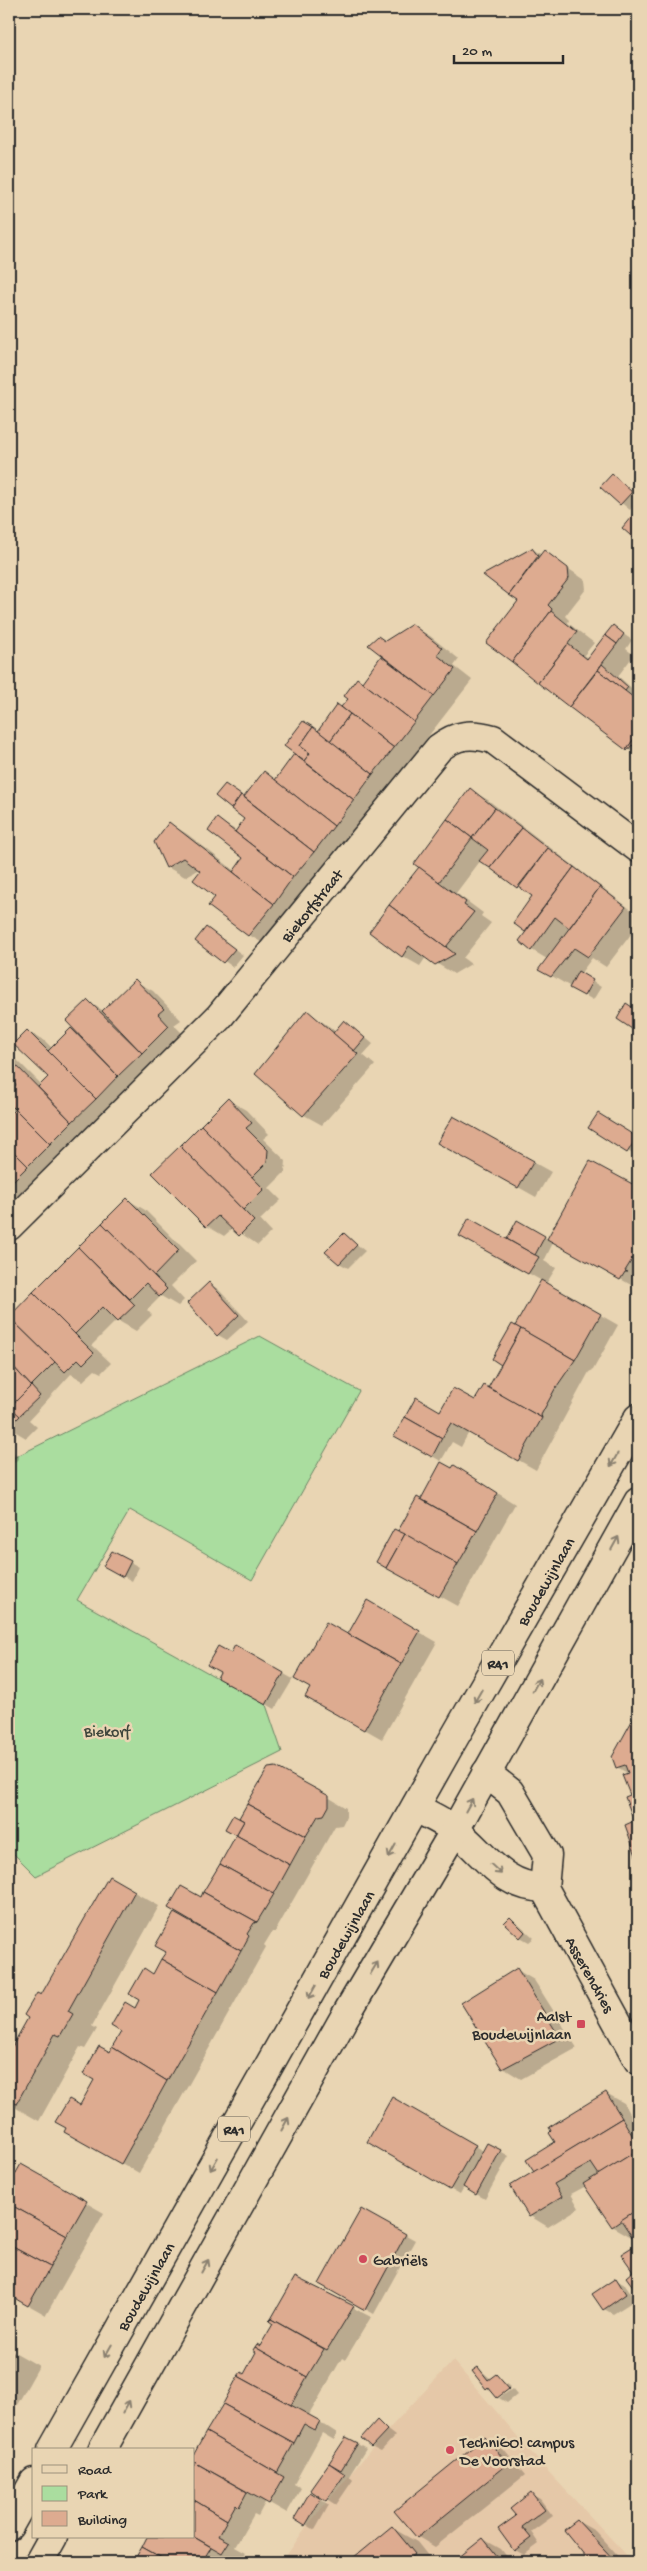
<svg xmlns="http://www.w3.org/2000/svg" width="647" height="2571" font-family="'Gochi Hand',sans-serif">
  <rect width="100%" height="100%" fill="#e9d5b3"/>
  <filter id="ink" filterUnits="userSpaceOnUse"><feTurbulence type="fractalNoise" baseFrequency=".02" numOctaves="2"/><feDisplacementMap in="SourceGraphic" scale="10" xChannelSelector="R" yChannelSelector="G"/><feConvolveMatrix kernelMatrix="1 2 1 2 8 2 1 2 1" color-interpolation-filters="sRGB"/></filter>
  <g filter="url(#ink)">
    <path fill="#e5c8a8" d="M453 2361 543 2466 633 2562H282L306 2527 385 2433Z"/>
    <path fill="#aadd9f" stroke="#6a8465" d="M260 1336 359 1391 252 1580 130 1510 77 1600 266 1705 282 1752 36 1876 9 1849V1584L11 1582 9 1578V1460Z"/>
    <g fill="#0003">
      <path d="M613 476 638 496V500L630 510 602 487Z"/>
      <path d="M532 549 542 555 544 552 585 580 586 589 565 616 569 620 568 623 594 643 584 655 589 658 613 627 632 640 626 649 634 655 618 676 637 693 635 696 638 699V756L488 643 520 601 509 594Z"/>
      <path d="M412 626 430 636 459 659 454 666 472 680 266 945 249 935 216 897 199 869 185 877 167 867 169 823 187 834 235 871 245 858 218 820 237 831 246 819 245 799 264 773 276 780 300 758 319 732 342 708 383 655 385 642Z"/>
      <path d="M470 790 488 800 638 915V925L606 967 592 958 580 974 601 987 593 1000 540 969 547 959 532 950 527 932 515 923 534 896 481 860 456 893 483 913 481 916 491 923 463 958 471 964 454 974 426 957 420 966 402 956 420 867Z"/>
      <path d="M206 928 243 955 233 967 196 941Z"/>
      <path d="M135 981 153 991 181 1020 174 1025 186 1037 9 1212V1094L18 1085 9 1076V1052L42 1085 50 1077 28 1031 45 1041 52 1048 74 1027 88 1002 104 1011Z"/>
      <path d="M307 1012 336 1031 345 1021 373 1044 363 1055 375 1065 322 1125 304 1115 257 1074Z"/>
      <path d="M228 1100 246 1110 269 1134 263 1139 286 1161 285 1172 269 1188 281 1200 260 1220 271 1232 258 1245 233 1228 224 1236 207 1226Z"/>
      <path d="M608 1119 638 1139 637 1157 628 1151Z"/>
      <path d="M457 1153 533 1162 551 1172 536 1197Z"/>
      <path d="M591 1163 638 1189V1289L554 1241 544 1261 556 1268 546 1284 618 1325 593 1370 589 1372 536 1470 469 1432 461 1447 452 1442 441 1461 395 1436 441 1412 476 1402 489 1389 503 1364 516 1328 542 1281 461 1235 526 1251 517 1222 548 1239Z"/>
      <path d="M128 1200 145 1210 196 1261 171 1286 184 1300 178 1306 161 1296 147 1310 152 1315 136 1331 117 1320 92 1345 111 1363 101 1373 95 1370 83 1381 71 1374 29 1420 37 1427 26 1438 11 1429 9 1432V1317Z"/>
      <path d="M344 1234 365 1251 348 1268 339 1263Z"/>
      <path d="M209 1284 218 1289 248 1321 227 1340 218 1335Z"/>
      <path d="M9 1447 19 1458 9 1468Z"/>
      <path d="M442 1463 472 1477 515 1504 458 1606 378 1562 407 1537 421 1500Z"/>
      <path d="M130 1562 139 1567 132 1581 114 1571Z"/>
      <path d="M367 1602 437 1642 382 1739 306 1696 348 1635Z"/>
      <path d="M236 1647 293 1679 275 1709 219 1677Z"/>
      <path d="M638 1713V1858L627 1825 636 1822 629 1774 617 1767 614 1757Z"/>
      <path d="M328 1797 346 1808V1817L342 1825 335 1826 275 1932H272L264 1945 266 1947 139 2173 66 2132 167 1951 157 1945 176 1913 169 1908 201 1899 243 1823Z"/>
      <path d="M109 1878 159 1906 92 2026 97 2029 85 2049 80 2047 39 2121 9 2104V2055Z"/>
      <path d="M510 1919 519 1924 534 1938 529 1942 520 1937Z"/>
      <path d="M517 1970 534 1980 577 2048 521 2079 503 2068Z"/>
      <path d="M606 2093 624 2103 638 2127V2244L635 2239 612 2226 586 2186 571 2194 579 2208 548 2227 530 2216 535 2172 557 2142Z"/>
      <path d="M393 2098 483 2151 488 2144 509 2156 485 2199 464 2187 460 2194 369 2142Z"/>
      <path d="M21 2166 104 2213 46 2315 9 2294V2212L13 2205 9 2202V2188Z"/>
      <path d="M361 2210 415 2240 374 2314 321 2284Z"/>
      <path d="M295 2278 371 2317 345 2360 342 2358 309 2415 337 2433 334 2440 322 2433 294 2484 301 2488 287 2513 266 2501 258 2516 254 2514 235 2547 246 2553 241 2562 229 2556 225 2562H134L148 2537H194V2457L239 2377 245 2376 274 2323 271 2321Z"/>
      <path d="M616 2280 625 2285 635 2300 613 2314 604 2309Z"/>
      <path d="M9 2349 39 2366 17 2405 9 2400Z"/>
      <path d="M478 2368 491 2379 496 2376 510 2387 499 2395V2398L487 2388 474 2371Z"/>
      <path d="M512 2389 517 2395 507 2403 499 2398Z"/>
      <path d="M377 2422 395 2436 381 2451 371 2446Z"/>
      <path d="M347 2438 366 2449 349 2476 353 2480 336 2505 312 2490Z"/>
      <path d="M485 2439 503 2449 525 2475 435 2547 418 2537Z"/>
      <path d="M531 2494 540 2499 553 2516 531 2532 539 2544 524 2555 515 2550 518 2517Z"/>
      <path d="M320 2499 329 2505 315 2530 296 2518Z"/>
      <path d="M577 2521 595 2531 623 2562H591L565 2531Z"/>
      <path d="M392 2528 417 2542 433 2562H350Z"/>
      <path d="M483 2539 501 2549 511 2562H455Z"/>
    </g>
    <g fill="#ddab90" stroke="#2b2b2b">
      <path d="M612 474 632 492 620 505 600 487Z"/>
      <path d="M636 511 638 513V542L622 528Z"/>
      <path d="M532 548 538 556 509 595 483 575Z"/>
      <path d="M544 550 568 568 569 578 548 605 552 609 551 611 512 662 486 643 518 601 509 595Z"/>
      <path d="M551 611 577 632 538 683 512 662Z"/>
      <path d="M412 624 442 648 437 655 455 669 434 696 368 645 378 636 385 641Z"/>
      <path d="M613 625 624 634 617 644 605 635Z"/>
      <path d="M605 635 617 644 569 707 538 683 568 644 587 659Z"/>
      <path d="M381 656 434 696 414 722 362 682Z"/>
      <path d="M602 664 628 687 625 691 598 670Z"/>
      <path d="M598 670 638 701V733L626 750 569 707Z"/>
      <path d="M357 678 414 722 394 748 341 707 348 699 344 696Z"/>
      <path d="M337 704 350 714 330 741 318 731Z"/>
      <path d="M350 714 394 748 373 774 330 741Z"/>
      <path d="M303 721 313 727 300 746 310 753 304 761 284 746Z"/>
      <path d="M313 727 373 774 354 800 304 761 310 753 300 746Z"/>
      <path d="M638 733V757L637 749 632 745 627 751 626 750Z"/>
      <path d="M294 754 354 800 334 826 275 780Z"/>
      <path d="M264 771 334 826 314 852 244 797Z"/>
      <path d="M225 784 241 795 231 809 215 796Z"/>
      <path d="M470 788 495 808 472 838 447 819Z"/>
      <path d="M241 795 314 852 293 877 235 832 244 819 231 809Z"/>
      <path d="M495 808 522 828 490 868 479 861 488 850 472 838Z"/>
      <path d="M217 818 293 877 274 904 233 872 243 858 208 831Z"/>
      <path d="M447 819 472 838 439 882 414 864Z"/>
      <path d="M169 822 274 904 248 936 208 906 215 897 193 880 200 871 183 858 166 868 154 842Z"/>
      <path d="M522 828 548 848 517 888 490 868Z"/>
      <path d="M548 848 574 867 525 932 513 923 532 896 519 887Z"/>
      <path d="M419 867 466 902 464 905 474 912 446 947 389 905Z"/>
      <path d="M574 867 600 887 569 928 555 917 531 951 519 941Z"/>
      <path d="M600 887 626 907 588 957 574 948 551 977 538 970Z"/>
      <path d="M389 905 446 947 455 954 435 965 409 946 402 957 369 932Z"/>
      <path d="M206 927 235 949 223 963 195 941Z"/>
      <path d="M578 971 593 980 584 996 569 988Z"/>
      <path d="M135 979 164 1009 158 1014 169 1026 142 1053 102 1011Z"/>
      <path d="M88 1000 142 1053 118 1076 66 1021Z"/>
      <path d="M626 1003 638 1011V1033L617 1019Z"/>
      <path d="M307 1010 358 1054 303 1116 255 1074Z"/>
      <path d="M344 1020 365 1038 354 1051 333 1033Z"/>
      <path d="M71 1028 118 1076 96 1099 48 1051Z"/>
      <path d="M27 1030 96 1099 72 1122 38 1087 48 1077 13 1044Z"/>
      <path d="M9 1058 72 1122 50 1144 9 1103V1092L16 1085 9 1077Z"/>
      <path d="M228 1098 252 1123 246 1128 268 1150 267 1162 252 1177 201 1125Z"/>
      <path d="M15 1109 50 1144 28 1166 9 1147V1115Z"/>
      <path d="M598 1113 637 1137 627 1153 588 1128Z"/>
      <path d="M453 1116 534 1161 518 1188 437 1143Z"/>
      <path d="M201 1125 264 1189 243 1210 180 1146Z"/>
      <path d="M180 1146 254 1221 239 1236 218 1216 206 1227 152 1173Z"/>
      <path d="M9 1147 28 1166 9 1185Z"/>
      <path d="M590 1161 638 1187V1236L634 1243 638 1250 625 1271 628 1272H625L620 1280 547 1239Z"/>
      <path d="M127 1198 179 1250 154 1276 102 1223Z"/>
      <path d="M469 1218 539 1257 528 1274 459 1236Z"/>
      <path d="M517 1220 545 1236 535 1255 507 1239Z"/>
      <path d="M102 1223 167 1289 159 1297 146 1283 130 1299 78 1247Z"/>
      <path d="M344 1233 357 1245 339 1264 325 1252Z"/>
      <path d="M78 1247 135 1305 117 1322 102 1307 75 1334 33 1292Z"/>
      <path d="M541 1280 601 1314 575 1360 515 1326Z"/>
      <path d="M209 1282 239 1315 217 1336 187 1303Z"/>
      <path d="M33 1292 94 1353 83 1364 78 1359 65 1372 9 1317Z"/>
      <path d="M9 1317 55 1362 31 1386 9 1362Z"/>
      <path d="M512 1324 521 1329 501 1365 492 1359Z"/>
      <path d="M521 1329 575 1360 555 1389 541 1415 542 1418 488 1388Z"/>
      <path d="M9 1362 31 1386 10 1407 9 1406Z"/>
      <path d="M484 1385 542 1418 518 1461 451 1423 442 1438 405 1417 416 1397 440 1411 453 1388 475 1400Z"/>
      <path d="M31 1386 40 1396 19 1416 10 1407Z"/>
      <path d="M9 1406 20 1416 9 1427Z"/>
      <path d="M405 1417 442 1438 432 1457 394 1436Z"/>
      <path d="M441 1462 452 1468 454 1465 498 1493 477 1531 421 1499Z"/>
      <path d="M417 1497 477 1531 458 1564 398 1531Z"/>
      <path d="M394 1529 405 1534 386 1568 376 1562Z"/>
      <path d="M405 1534 458 1564 439 1597 386 1568Z"/>
      <path d="M112 1551 131 1561 123 1577 103 1566Z"/>
      <path d="M367 1600 420 1631 401 1664 348 1634Z"/>
      <path d="M326 1622 401 1664 364 1730 305 1697 310 1688 294 1679Z"/>
      <path d="M235 1645 284 1673 266 1705 217 1678 220 1672 207 1665 218 1646 231 1653Z"/>
      <path d="M638 1710V1822L635 1823 625 1797 630 1795 622 1775 628 1773 625 1765 616 1768 612 1757Z"/>
      <path d="M276 1767 329 1796V1806L324 1815 318 1816 306 1836 247 1804 268 1768Z"/>
      <path d="M247 1804 306 1836 290 1865 236 1835 244 1821 239 1818Z"/>
      <path d="M233 1815 244 1821 236 1835 225 1829Z"/>
      <path d="M634 1821 635 1823 638 1822V1861L625 1825Z"/>
      <path d="M236 1835 290 1865 274 1894 220 1864Z"/>
      <path d="M220 1864 274 1894 257 1922 203 1892Z"/>
      <path d="M109 1876 135 1891 68 2011 73 2014 60 2036 55 2034 14 2108 9 2105V2052L28 2018 24 2015 37 1993 41 1995Z"/>
      <path d="M181 1886 201 1897 203 1892 257 1922 254 1923 247 1934 249 1936 241 1951 168 1908Z"/>
      <path d="M174 1913 241 1951 218 1992 161 1959 166 1952 155 1946Z"/>
      <path d="M510 1917 525 1932 520 1938 504 1923Z"/>
      <path d="M161 1959 218 1992 167 2081 112 2047 121 2032 111 2026 125 2002 135 2008 139 2000 129 1994 144 1968 153 1974Z"/>
      <path d="M517 1968 560 2038 502 2069 461 2003Z"/>
      <path d="M99 2046 110 2052 112 2047 167 2081 121 2164 64 2132 66 2128 55 2122 69 2099 80 2105 94 2080 83 2074Z"/>
      <path d="M606 2092 622 2118 534 2172 526 2160 555 2142 549 2133 551 2131 549 2127Z"/>
      <path d="M392 2097 476 2145 450 2190 367 2142Z"/>
      <path d="M622 2118 638 2145V2150L599 2175 591 2163 554 2184 562 2197 529 2217 510 2186Z"/>
      <path d="M487 2143 501 2150 476 2195 463 2187Z"/>
      <path d="M638 2150V2209L612 2227 583 2184Z"/>
      <path d="M21 2164 87 2201 67 2236 9 2204V2185Z"/>
      <path d="M11 2205 67 2236 50 2267 9 2245V2209Z"/>
      <path d="M361 2209 406 2234 365 2310 319 2284Z"/>
      <path d="M638 2209V2291L637 2292 626 2277 633 2271 621 2254 637 2244 621 2220Z"/>
      <path d="M9 2245 50 2267 28 2306 9 2295Z"/>
      <path d="M295 2277 354 2306 327 2350 271 2319Z"/>
      <path d="M616 2278 626 2294 603 2310 592 2294Z"/>
      <path d="M271 2319 324 2349 307 2377 255 2347 257 2344 260 2346 273 2324 269 2321Z"/>
      <path d="M255 2347 307 2377 291 2405 238 2376 241 2372 244 2374 256 2352 253 2350Z"/>
      <path d="M478 2367 488 2380 496 2374 509 2389 497 2398 488 2387 486 2389 472 2371Z"/>
      <path d="M238 2376 320 2421 315 2430 304 2424 294 2443 223 2404Z"/>
      <path d="M223 2404 294 2443 277 2473 206 2432Z"/>
      <path d="M377 2420 387 2430 371 2447 361 2438Z"/>
      <path d="M206 2432 284 2477 269 2504 194 2462V2454Z"/>
      <path d="M346 2437 358 2443 341 2470 329 2463Z"/>
      <path d="M485 2437 508 2464 417 2538 394 2511Z"/>
      <path d="M194 2462 247 2492 239 2507 236 2504 227 2520 194 2500Z"/>
      <path d="M329 2463 345 2474 326 2501 310 2490Z"/>
      <path d="M310 2492 321 2499 305 2526 294 2519Z"/>
      <path d="M531 2492 545 2510 522 2527 531 2538 514 2551 498 2529 516 2516 510 2509Z"/>
      <path d="M194 2500 227 2520 218 2536 229 2542 222 2553 194 2537Z"/>
      <path d="M577 2520 616 2562H590L564 2530Z"/>
      <path d="M392 2526 415 2554 405 2562H348Z"/>
      <path d="M147 2537H194L211 2547 202 2562H169L142 2547Z"/>
      <path d="M483 2538 502 2562H453Z"/>
      <path d="M142 2547 169 2562H133Z"/>
    </g>
    <g fill="none" stroke-linecap="round" stroke-linejoin="round">
      <g stroke="#2b2b2b" stroke-width="31">
        <g id="minor">
          <path d="M9 1226 219 1017 439 748C457 734 471 733 493 739L638 848"/>
          <path d="M486 1773 510 1792 547 1855 544 1888 638 2060"/>
          <path d="M416 1808C429 1815 445 1822 456 1831 486 1855 502 1887 544 1888"/>
        </g>
      </g>
      <g stroke="#2b2b2b" stroke-width="31">
        <g id="major">
          <path d="M52 2450 450 1745 638 1418"/>
          <path d="M102 2450 344 2018 455 1830 638 1502"/>
          <path d="M9 2526 34 2482"/>
          <path d="M39 2562 53 2537"/>
        </g>
      </g>
      <use href="#minor" stroke="#e9d5b3" stroke-width="28"/>
      <use href="#major" stroke="#e9d5b3" stroke-width="28"/>
    </g>
    <defs><path id="oneway-shaft" d="M-6 0H5M1.5-3L5.5 0L1.5 3" fill="none" stroke-width="1.6" stroke-linecap="round" stroke-linejoin="round" transform="scale(1.25)"/></defs>
    <g stroke="#8a806f">
      <use href="#oneway-shaft" transform="translate(614 1460) rotate(119)"/>
      <use href="#oneway-shaft" transform="translate(615 1543) rotate(-61)"/>
      <use href="#oneway-shaft" transform="translate(536 1685) rotate(-61)"/>
      <use href="#oneway-shaft" transform="translate(478 1696) rotate(120)"/>
      <use href="#oneway-shaft" transform="translate(469 1805) rotate(-61)"/>
      <use href="#oneway-shaft" transform="translate(392 1851) rotate(119)"/>
      <use href="#oneway-shaft" transform="translate(496 1869) rotate(43)"/>
      <use href="#oneway-shaft" transform="translate(374 1968) rotate(-59)"/>
      <use href="#oneway-shaft" transform="translate(312 1992) rotate(120)"/>
      <use href="#oneway-shaft" transform="translate(285 2124) rotate(-61)"/>
      <use href="#oneway-shaft" transform="translate(214 2164) rotate(120)"/>
      <use href="#oneway-shaft" transform="translate(205 2266) rotate(-61)"/>
      <use href="#oneway-shaft" transform="translate(108 2351) rotate(120)"/>
      <use href="#oneway-shaft" transform="translate(126 2407) rotate(-61)"/>
    </g>
  </g>
  <g fill="#d1495b" stroke="#e9d5b3" stroke-width="2">
    <rect x="576" y="2019" width="10" height="10" rx="2.5"/>
    <circle cx="363" cy="2259" r="5"/>
    <circle cx="450" cy="2450" r="5"/>
  </g>
  <g text-anchor="middle" stroke-width="5" stroke-linejoin="round" paint-order="stroke">
    <g fill="#e9d5b3" stroke="#645e54" stroke-width="1">
      <rect x="482" y="1650.5" width="32" height="25" rx="4"/>
      <rect x="218" y="2116.5" width="32" height="25" rx="4"/>
    </g>
    <g font-size="15" font-weight="bold" fill="#2b2b2b">
      <text x="498" y="1668">R41</text>
      <text x="234" y="2134">R41</text>
    </g>
    <g font-size="16" fill="#2b2b2b" stroke="#e9d5b3">
      <text transform="translate(311 905) rotate(-51)" y="6">Biekorfstraat</text>
      <text transform="translate(545 1581) rotate(-60)" y="6">Boudewijnlaan</text>
      <text transform="translate(345 1934) rotate(-60)" y="6">Boudewijnlaan</text>
      <text transform="translate(591 1974) rotate(61)" y="6">Asserendries</text>
      <text transform="translate(145 2286) rotate(-60)" y="6">Boudewijnlaan</text>
    </g>
    <g font-size="16" fill="#3e463c" stroke="#e9d5b3">
      <text x="107" y="1736">Biekorf</text>
    </g>
    <g font-size="16" fill="#2b2b2b" stroke="#e9d5b3" text-anchor="start">
      <text x="571" y="2021" text-anchor="end">Aalst<tspan x="571" dy="18">Boudewijnlaan</tspan></text>
      <text x="373" y="2265">Gabriëls</text>
      <text x="460" y="2447">TechniGO! campus<tspan x="460" dy="18">De Voorstad</tspan></text>
    </g>
  </g>
  <rect width="647" height="2571" fill="none" stroke="#e9d5b3" stroke-width="30"/>
  <rect x="15" y="15" width="617" height="2541" fill="none" stroke="#2b2b2b" stroke-width="2" filter="url(#ink)"/>
  <rect x="32" y="2448" width="162" height="90" fill="#e9d5b3" stroke="#9d917d"/>
  <rect x="42" y="2465" width="25" height="8" fill="#e9d5b3" stroke="#9d917d"/>
  <text x="78" y="2474" font-size="15" fill="#2b2b2b">Road</text>
  <rect x="42" y="2486" width="25" height="15" fill="#aadd9f" stroke="#9d917d"/>
  <text x="78" y="2498" font-size="15" fill="#2b2b2b">Park</text>
  <rect x="42" y="2511" width="25" height="15" fill="#ddab90" stroke="#9d917d"/>
  <text x="78" y="2524" font-size="15" fill="#2b2b2b">Building</text>
  <path d="M454 55v8h109v-8" fill="none" stroke="#2b2b2b" stroke-width="2.5"/>
  <text x="462" y="55" font-size="15" fill="#2b2b2b" stroke="#e9d5b3" stroke-width="4" paint-order="stroke">20 m</text>
</svg>
